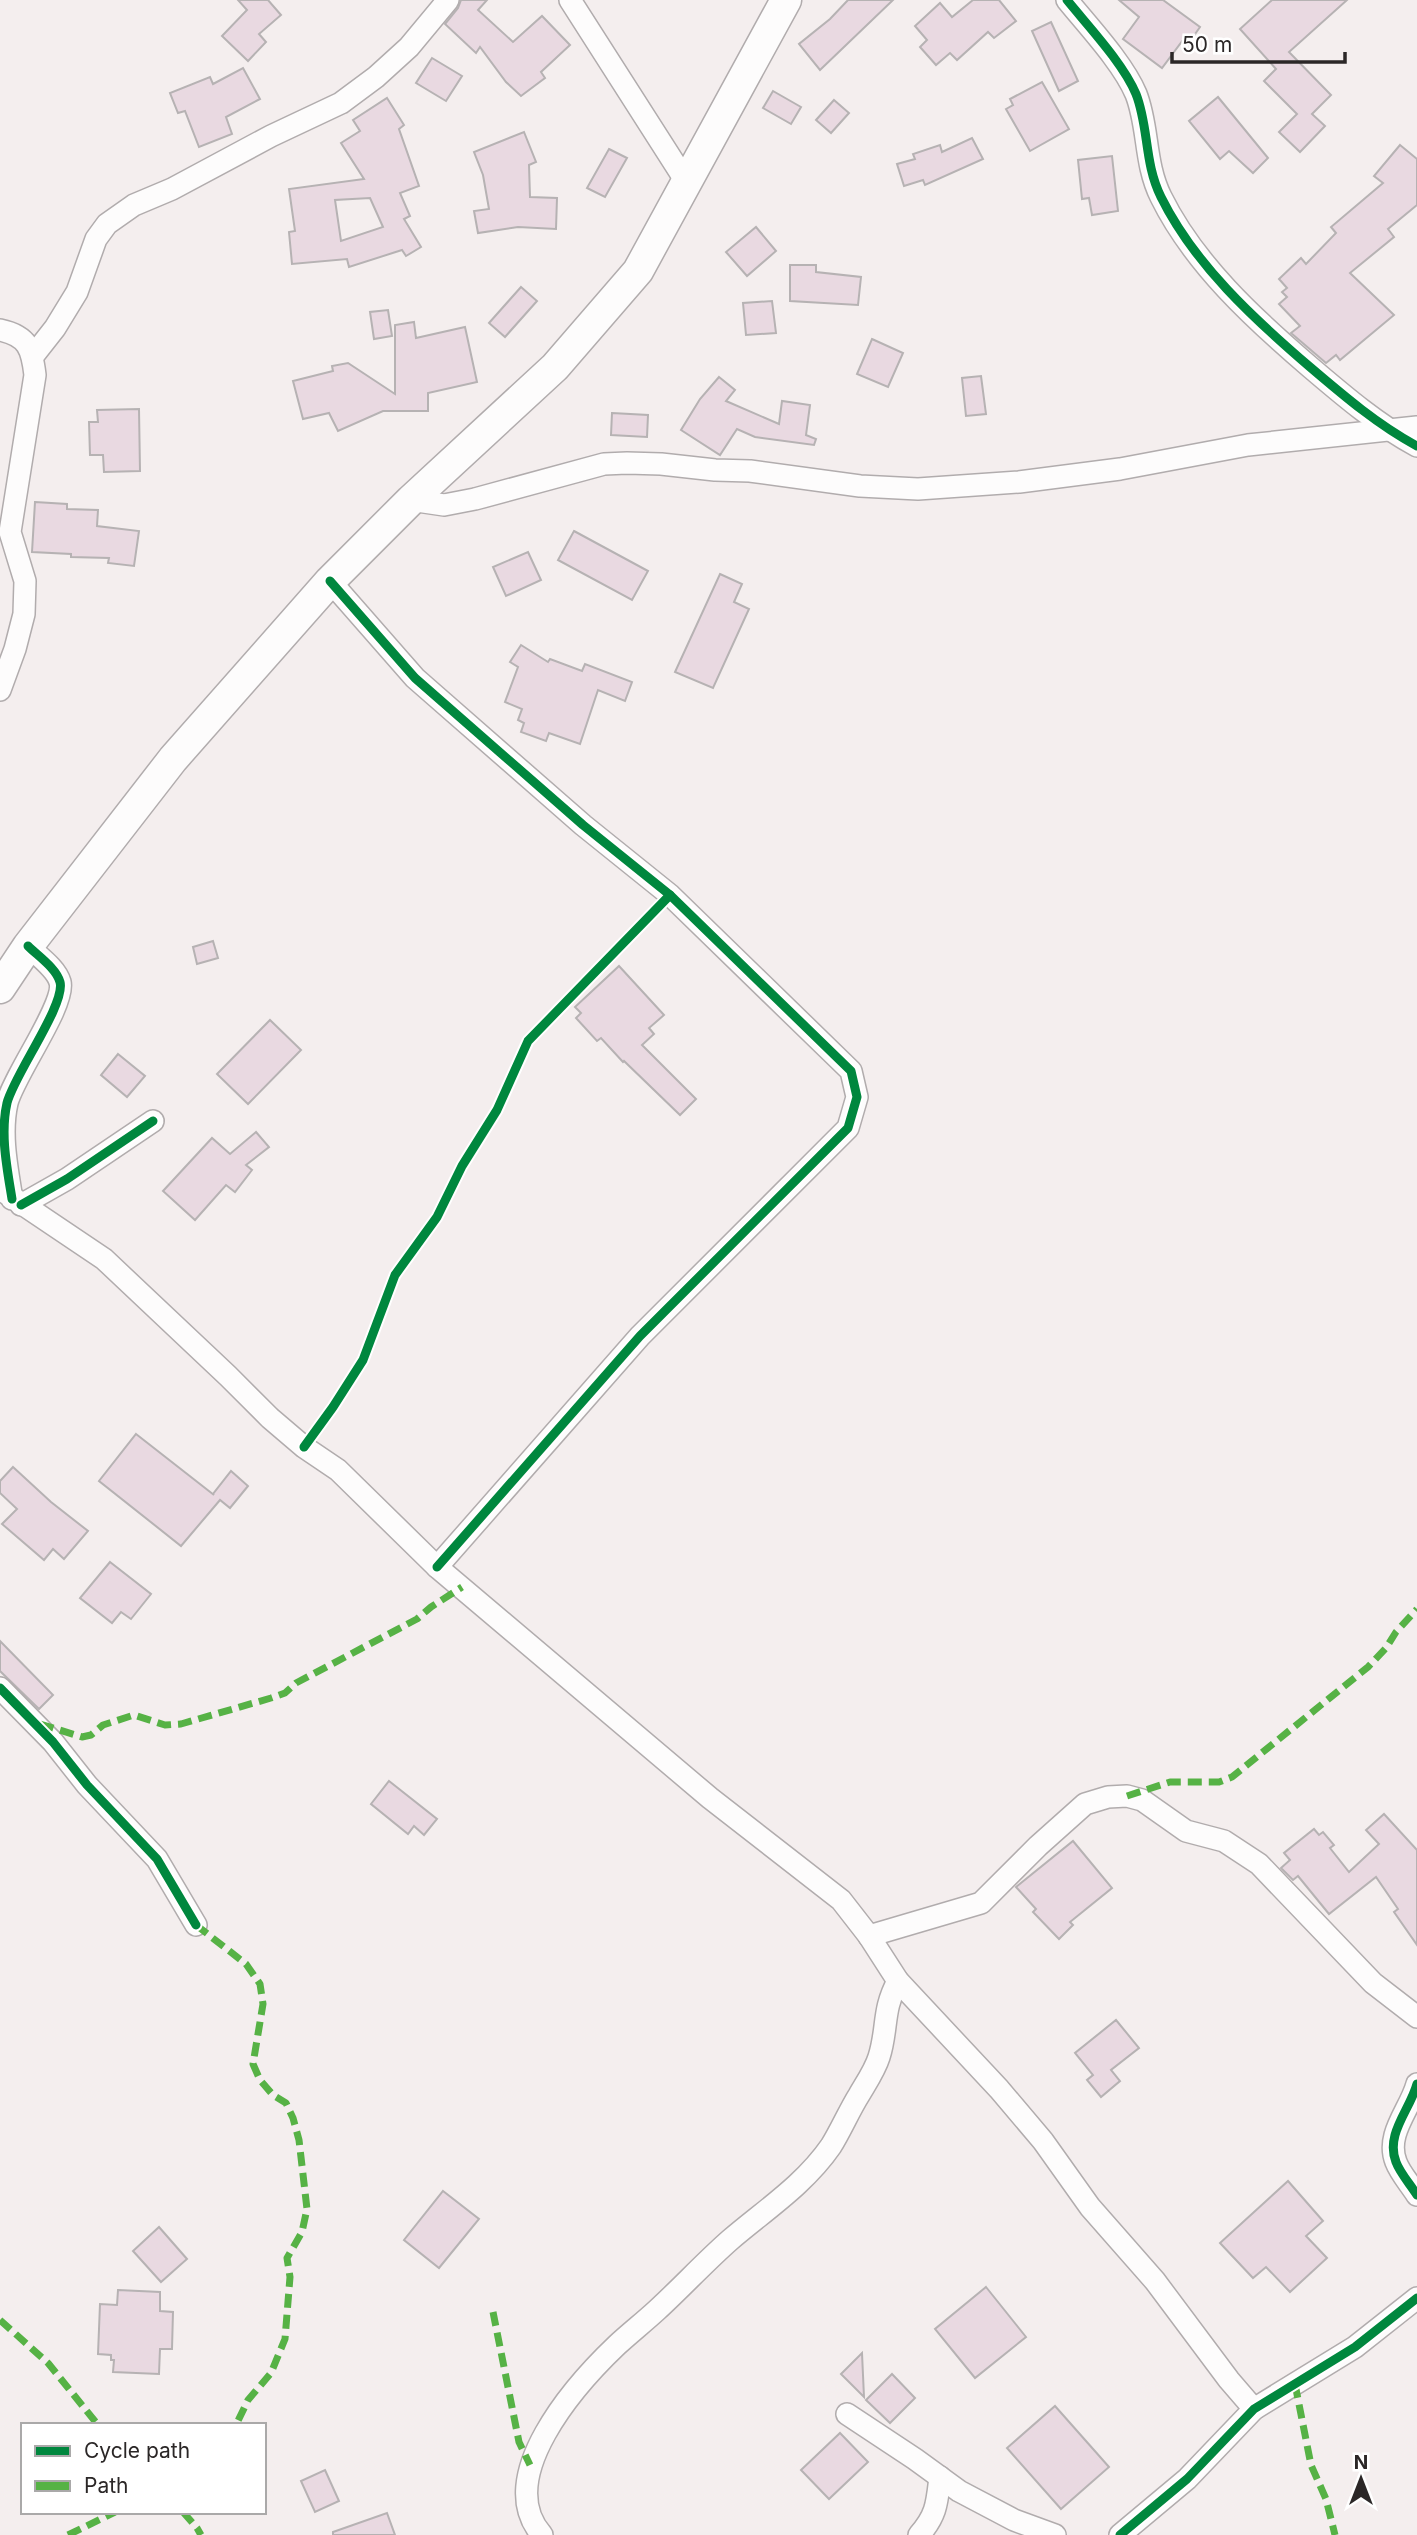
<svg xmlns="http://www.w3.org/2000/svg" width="1417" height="2535" font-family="Inter,sans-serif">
  <rect width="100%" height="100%" fill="#f4eeee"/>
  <g fill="#e9d9e1" stroke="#b6b2b3" stroke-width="2" fill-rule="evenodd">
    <path d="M238 0H268L281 15 259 34 266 42 248 61 222 36 247 10Z"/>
    <path d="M461 0H487L478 10 513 42 542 16 570 45 541 72 545 78 521 96 506 82 480 47 476 53 445 24 458 8Z"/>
    <path d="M848 0H893L820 70 799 44 830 19Z"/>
    <path d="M973 0H999L1016 21 994 38 988 32 957 60 950 53 936 65 920 47 927 40 915 26 940 3 952 17Z"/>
    <path d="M1119 0H1163L1200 27 1188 44 1183 40 1162 68 1123 39 1139 17Z"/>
    <path d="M1272 0H1347L1289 52 1331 95 1312 114 1325 126 1300 152 1279 132 1297 114 1264 81 1276 69 1240 29Z"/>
    <path d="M1051 22 1078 81 1059 91 1032 31Z"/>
    <path d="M432 58 462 76 446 101 416 83Z"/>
    <path d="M243 68 260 99 226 117 232 134 199 147 185 111 178 113 170 93 210 77 213 84Z"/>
    <path d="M1042 82 1069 129 1030 151 1006 109 1013 105 1010 99Z"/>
    <path d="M773 91 801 107 791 124 763 108Z"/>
    <path d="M1218 97 1268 158 1253 173 1229 151 1220 159 1189 121Z"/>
    <path d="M387 98 404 125 399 129 419 186 400 193 410 216 404 219 421 247 406 256 402 250 349 267 347 259 292 264 289 232 295 231 289 189 364 179 341 143 360 131 353 120ZM370 198 383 227 341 241 335 200Z"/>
    <path d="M834 100 849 113 831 133 816 120Z"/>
    <path d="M524 132 536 162 529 165 530 197 557 198 556 229 518 227 478 233 474 211 489 209 483 175 474 152Z"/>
    <path d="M972 138 983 159 925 185 923 180 904 186 897 164 915 159 913 154 940 145 942 152Z"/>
    <path d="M1400 145 1417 159V205L1388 229 1394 237 1350 273 1394 315 1340 360 1336 355 1326 363 1291 333 1300 326 1279 304 1287 297 1282 292 1287 288 1279 279 1301 258 1306 264 1336 233 1331 227 1383 183 1374 176Z"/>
    <path d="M609 149 627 158 605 197 587 188Z"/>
    <path d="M1112 156 1118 211 1092 215 1089 198 1082 199 1078 160Z"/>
    <path d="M756 227 776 251 747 276 726 252Z"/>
    <path d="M790 265H816V272L861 277 858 305 790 301Z"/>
    <path d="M521 287 537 301 505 337 489 323Z"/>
    <path d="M772 301 776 333 746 335 743 303Z"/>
    <path d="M388 310 392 336 374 339 370 312Z"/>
    <path d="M414 322 416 338 465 327 477 382 428 393V411H383L338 431 329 413 303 419 293 381 333 371 332 366 348 363 395 394V325Z"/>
    <path d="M872 339 903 353 888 387 857 374Z"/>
    <path d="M981 376 986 414 966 416 962 378Z"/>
    <path d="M719 377 735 390 726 401 779 424 782 401 810 405 806 435 816 439 814 445 755 437 737 429 720 455 681 430 700 399Z"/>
    <path d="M139 409 140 471 104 472 103 455H90L89 422H98L97 410Z"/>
    <path d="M612 413 648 415 647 437 611 435Z"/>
    <path d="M35 502 67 504V509L98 510 97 526 139 531 134 566 108 563 109 558 71 557V554L32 552Z"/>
    <path d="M574 531 648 571 632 600 558 560Z"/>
    <path d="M528 552 541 580 506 596 493 567Z"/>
    <path d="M720 574 742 584 734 602 749 609 713 688 675 672Z"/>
    <path d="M521 645 548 662 550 659 582 671 585 664 632 682 625 701 598 690 580 744 549 733 546 741 521 732 524 723 518 720 522 709 505 702 518 667 510 662Z"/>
    <path d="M213 941 218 958 197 964 193 947Z"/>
    <path d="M619 966 664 1015 649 1028 654 1034 642 1045 696 1099 680 1115 624 1061 623 1062 601 1038 597 1041 576 1018 581 1013 575 1007Z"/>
    <path d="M270 1020 301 1050 248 1104 217 1074Z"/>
    <path d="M118 1054 145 1076 127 1097 101 1075Z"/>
    <path d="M256 1132 269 1147 246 1165 252 1170 235 1192 226 1185 195 1220 163 1191 212 1138 230 1154Z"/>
    <path d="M136 1434 214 1495 213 1494 231 1471 248 1486 230 1508 220 1500 181 1546 99 1481Z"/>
    <path d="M13 1467 51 1502 88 1531 64 1559 53 1549 44 1560 2 1524 17 1509 0 1493V1481Z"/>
    <path d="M110 1562 151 1594 131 1619 121 1612 112 1623 80 1598Z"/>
    <path d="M0 1641 53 1695 39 1709 0 1671Z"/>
    <path d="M389 1781 437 1819 424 1835 414 1826 408 1834 371 1804Z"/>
    <path d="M1384 1814 1417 1850V1945L1394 1912 1398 1909 1376 1877 1329 1914 1298 1876 1293 1880 1281 1868 1290 1860 1284 1853 1314 1829 1319 1835 1323 1832 1334 1845 1330 1848 1349 1872 1379 1844 1366 1830Z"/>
    <path d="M1073 1841 1112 1888 1070 1922 1073 1925 1059 1939 1033 1912 1036 1909 1016 1887Z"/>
    <path d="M1116 2020 1139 2048 1111 2070 1120 2081 1101 2097 1087 2080 1093 2075 1075 2053Z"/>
    <path d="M1288 2181 1323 2221 1306 2236 1327 2258 1290 2292 1266 2267 1253 2278 1220 2243Z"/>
    <path d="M443 2191 479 2219 439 2268 404 2240Z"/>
    <path d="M159 2227 187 2259 161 2282 133 2251Z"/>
    <path d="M986 2287 1026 2337 975 2378 935 2329Z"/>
    <path d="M118 2290 160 2292V2311L173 2312 172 2349H160L159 2374 113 2372 114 2360H111V2355L98 2354 100 2304 117 2305Z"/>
    <path d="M862 2353 864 2397 841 2374Z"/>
    <path d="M892 2374 915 2398 890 2423 866 2400Z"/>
    <path d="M1055 2406 1109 2467 1061 2509 1007 2448Z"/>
    <path d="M840 2433 868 2462 829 2499 801 2470Z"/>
    <path d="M325 2470 339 2501 315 2512 301 2481Z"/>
    <path d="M387 2513 395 2535H333V2532Z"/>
  </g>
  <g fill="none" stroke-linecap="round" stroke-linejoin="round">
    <g stroke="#b1acad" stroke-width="24">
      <g id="minor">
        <path d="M570 0 687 183"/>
        <path d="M1067 0C1088 26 1123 63 1136 94 1149 127 1144 163 1161 197 1194 264 1254 319 1310 367 1344 396 1378 425 1417 446"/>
        <path d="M0 330C28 336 32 349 35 375L10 532 25 581 24 614 15 649 0 690"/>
        <path d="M33 356 55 328 77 292 96 239 107 224 134 205 172 189 271 136 341 103 376 77 409 47 448 0"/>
        <path d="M410 500 444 505 475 499 604 464 627 463 661 464 715 470 750 471 860 486 918 489 1019 482 1120 469 1248 445 1417 427"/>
        <path d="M330 581 415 678 583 825 670 895 851 1071 857 1097 848 1128 640 1336 437 1567"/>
        <path d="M0 1189 104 1259 228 1376 270 1418 304 1447 338 1470 437 1567 710 1798 841 1900 869 1936 898 1981 999 2089 1043 2141 1090 2207 1155 2281 1229 2380 1254 2409"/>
        <path d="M12 1199C7 1168 0 1134 7 1103 14 1075 66 1004 60 982 56 968 38 956 28 946"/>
        <path d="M21 1205 67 1179 153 1121"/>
        <path d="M0 1688 53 1742 87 1785 157 1859 196 1925"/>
        <path d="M869 1936 981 1903 1038 1846 1085 1804 1108 1797 1127 1796 1142 1800 1186 1831 1224 1841 1259 1864 1373 1983 1417 2017"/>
        <path d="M1417 2084C1410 2110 1385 2134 1396 2162 1400 2173 1410 2184 1417 2195"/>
        <path d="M847 2414 915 2459 959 2491 1014 2520 1055 2535"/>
        <path d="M542 2535C492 2478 576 2384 617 2345 630 2333 644 2322 657 2310 682 2287 705 2262 730 2240 765 2210 804 2185 831 2146 841 2130 849 2111 859 2095 866 2083 875 2070 879 2057 888 2029 882 2010 898 1981"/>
        <path d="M919 2535C937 2515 937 2502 940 2477"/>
        <path d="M1120 2535 1187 2479 1254 2409 1355 2347 1417 2298"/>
      </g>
    </g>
    <g stroke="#b1acad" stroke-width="33">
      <path id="secondary" d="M0 988 28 946 173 759 330 581 411 500 555 367 638 271 786 0"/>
    </g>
    <use href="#minor" stroke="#fdfcfc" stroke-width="21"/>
    <use href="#secondary" stroke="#fdfcfc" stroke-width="30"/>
    <g stroke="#56b245" stroke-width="7" stroke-dasharray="14 7" stroke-linecap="butt">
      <path d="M40 1724 82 1737 91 1735 103 1725 134 1715 165 1725 181 1724 271 1698 285 1693 296 1683 417 1619 431 1607 462 1587"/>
      <path d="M1127 1796 1170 1782H1219L1232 1777 1368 1667 1386 1648 1396 1632 1417 1609"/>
      <path d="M196 1925 246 1964 260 1984 263 2004 253 2064 260 2080 273 2095 286 2103 293 2118 299 2140 307 2209 302 2232 287 2258 290 2277 285 2339 271 2373 248 2400 236 2425"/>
      <path d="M493 2312 519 2442 530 2465"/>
      <path d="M0 2320 48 2363 98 2425"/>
      <path d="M1295 2384 1311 2465 1326 2499 1335 2535"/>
      <path d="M183 2512 197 2528 201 2535"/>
      <path d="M68 2535 115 2512"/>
    </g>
    <g stroke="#fff" stroke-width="13">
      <g id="cycleway">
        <path d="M1067 0C1088 26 1123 63 1136 94 1149 127 1144 163 1161 197 1194 264 1254 319 1310 367 1344 396 1378 425 1417 446"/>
        <path d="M330 581 415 678 583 825 670 895 851 1071 857 1097 848 1128 640 1336 437 1567"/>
        <path d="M12 1199C7 1168 0 1134 7 1103 14 1075 66 1004 60 982 56 968 38 956 28 946"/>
        <path d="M21 1205 67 1179 153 1121"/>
        <path d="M304 1447 333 1407 363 1360 395 1275 437 1217 462 1166 497 1110 528 1041 670 895"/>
        <path d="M0 1688 53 1742 87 1785 157 1859 196 1925"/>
        <path d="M1417 2084C1410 2110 1385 2134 1396 2162 1400 2173 1410 2184 1417 2195"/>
        <path d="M1120 2535 1187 2479 1254 2409 1355 2347 1417 2298"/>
      </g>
    </g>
    <use href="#cycleway" stroke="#00873e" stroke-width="9"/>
  </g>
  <rect x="21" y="2423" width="245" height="91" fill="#ffffff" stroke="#aaa9a9" stroke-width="2"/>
  <rect x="35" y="2446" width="35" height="10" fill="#00873e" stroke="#aaa9a9" stroke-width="2"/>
  <text x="84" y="2458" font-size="21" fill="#2b2727">Cycle path</text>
  <rect x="35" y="2481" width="35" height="10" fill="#56b245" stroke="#aaa9a9" stroke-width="2"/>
  <text x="84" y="2493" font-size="21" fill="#2b2727">Path</text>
  <g transform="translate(1361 2479)" stroke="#ffffff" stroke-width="5" paint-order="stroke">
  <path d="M0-5L12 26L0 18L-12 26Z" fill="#2b2727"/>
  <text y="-10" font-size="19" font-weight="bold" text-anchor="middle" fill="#2b2727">N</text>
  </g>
  <path d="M1172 52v10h173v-10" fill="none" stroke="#2b2727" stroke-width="3.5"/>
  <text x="1182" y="52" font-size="21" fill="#2b2727" stroke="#ffffff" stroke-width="5" paint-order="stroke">50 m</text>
</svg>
